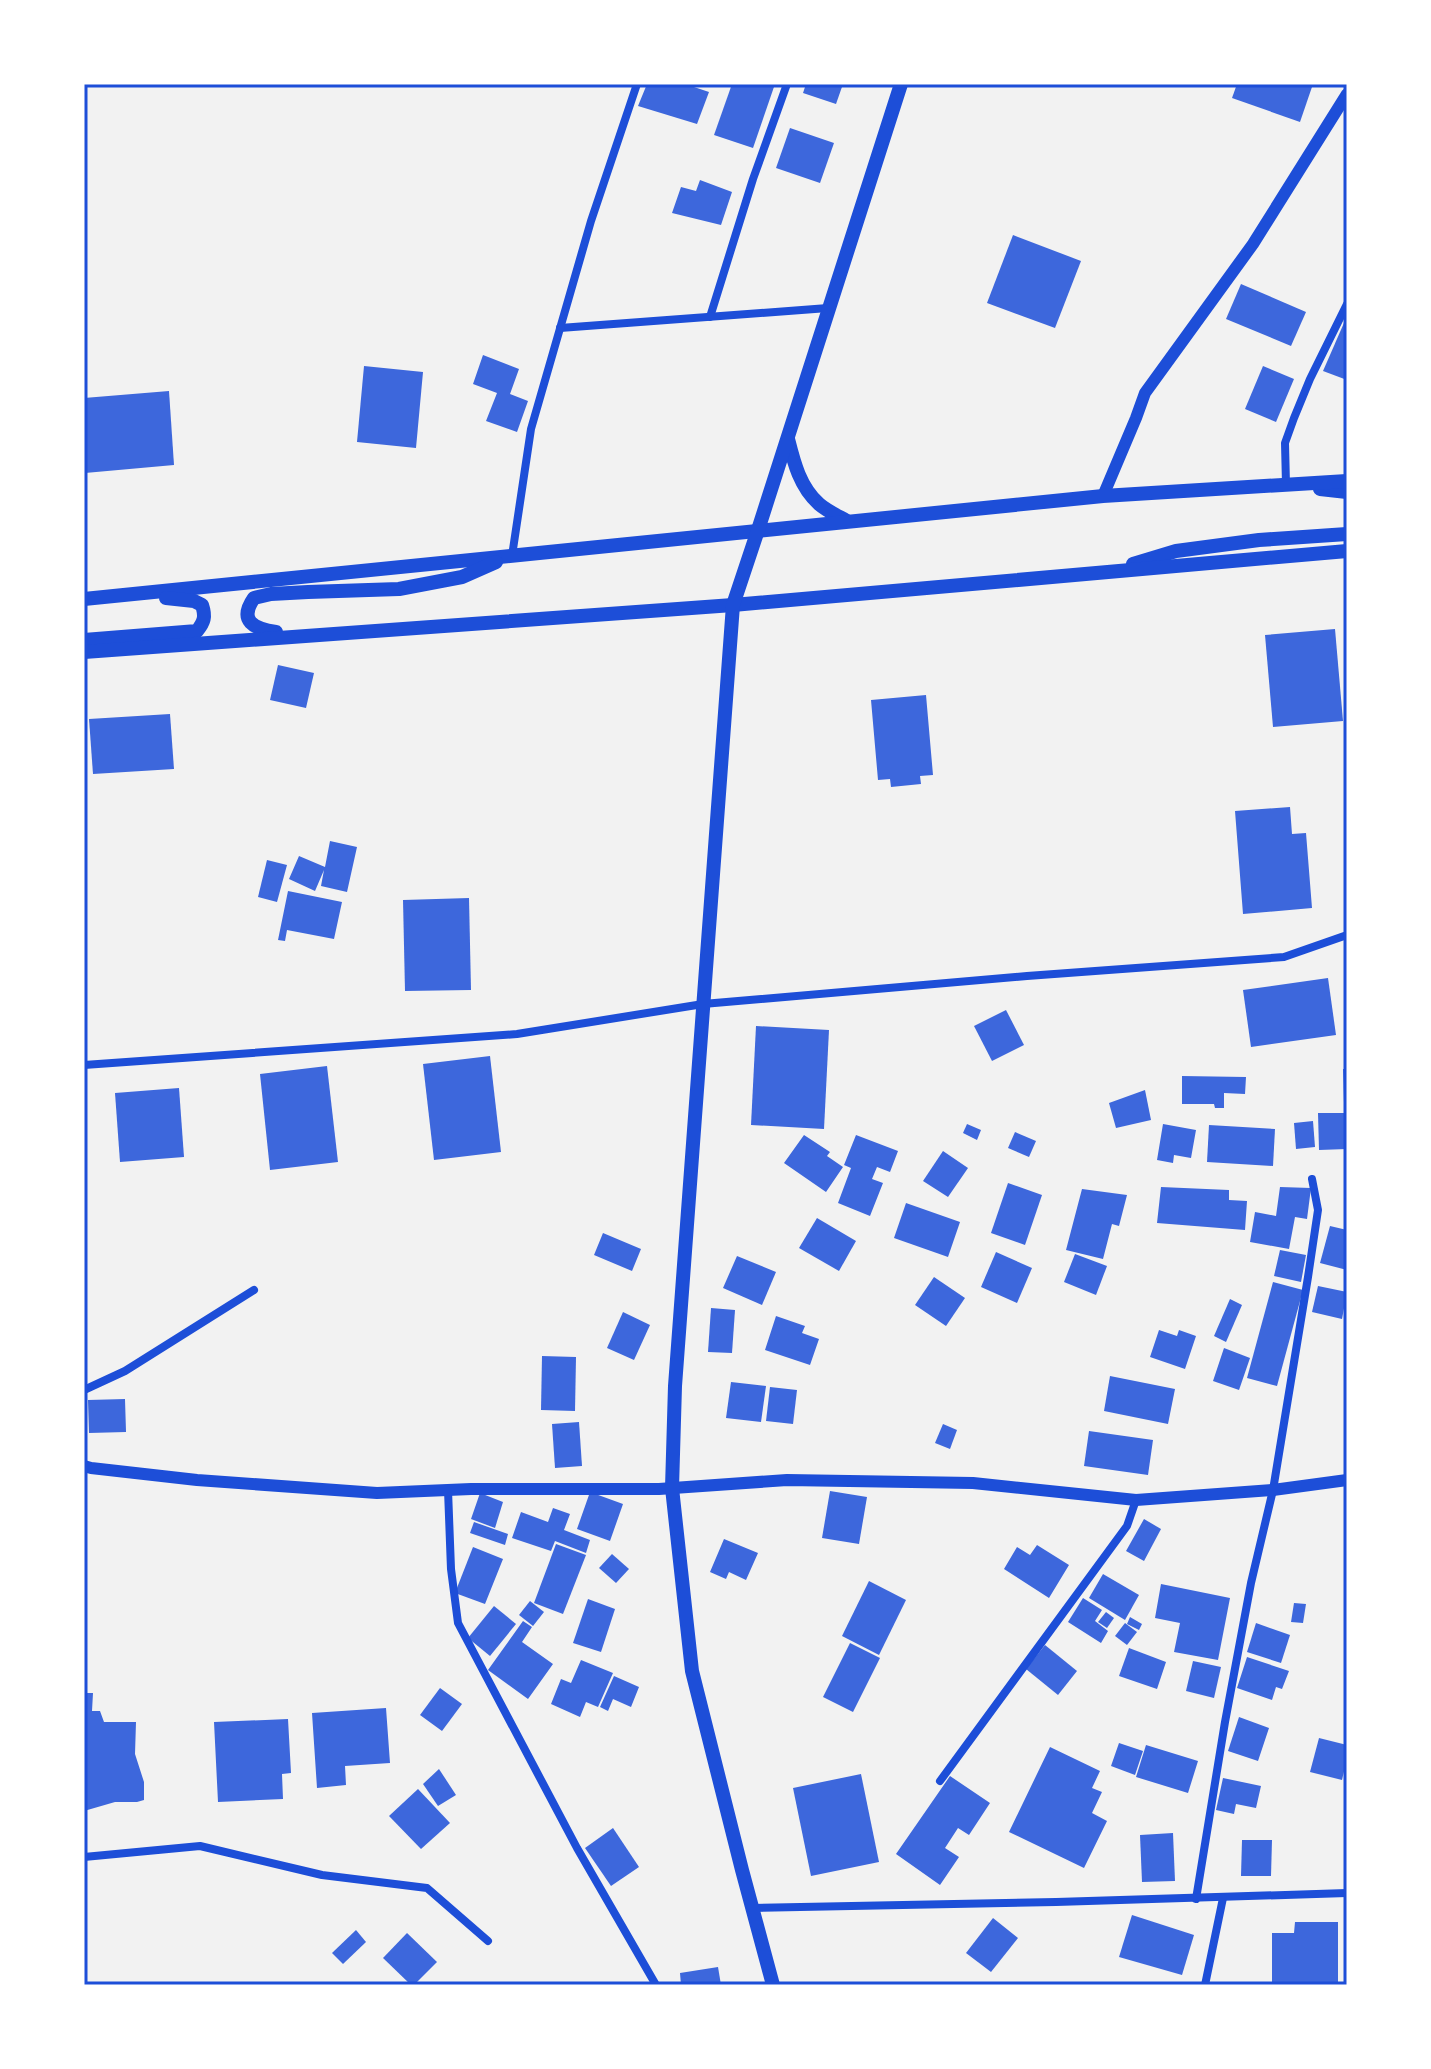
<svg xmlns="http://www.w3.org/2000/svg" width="1431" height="2069" font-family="'PT Sans',sans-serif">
  <rect width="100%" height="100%" fill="#f2f2f2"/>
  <g fill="#3d67dc">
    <path d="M647 84H685L709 92 697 124 638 106Z"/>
    <path d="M732 84H775L753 148 714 135Z"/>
    <path d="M806 84H843L836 104 803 93Z"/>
    <path d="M1237 84H1313L1300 122 1232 98Z"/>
    <path d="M790 128 834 143 820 183 776 168Z"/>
    <path d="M700 180 732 192 721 225 672 213 681 187 696 191Z"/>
    <path d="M1013 235 1081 261 1055 328 987 303Z"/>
    <path d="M1241 284 1306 312 1291 346 1226 319Z"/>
    <path d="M1347 316V380L1323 371Z"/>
    <path d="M483 355 519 369 510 394 528 401 517 432 486 421 497 393 473 384Z"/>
    <path d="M364 366 423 372 416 448 357 442Z"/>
    <path d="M1263 366 1294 379 1276 422 1245 409Z"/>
    <path d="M169 391 174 465 85 473 84 398Z"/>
    <path d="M1335 629 1343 721 1273 727 1265 635Z"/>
    <path d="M278 665 314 673 306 708 270 700Z"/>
    <path d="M926 695 933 775 920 776 921 784 891 787 890 779 878 780 871 700Z"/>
    <path d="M170 714 174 769 93 774 89 719Z"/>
    <path d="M1290 807 1292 834 1306 833 1312 908 1243 914 1235 811Z"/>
    <path d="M330 841 357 847 347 892 321 886 324 870 315 891 289 879 299 856 325 867Z"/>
    <path d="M267 860 287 865 277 902 258 897Z"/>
    <path d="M288 891 342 902 334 939 287 930 285 941 278 940Z"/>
    <path d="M469 898 471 990 405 991 403 900Z"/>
    <path d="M1328 978 1336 1035 1251 1047 1243 990Z"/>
    <path d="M1006 1010 1024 1045 992 1061 974 1026Z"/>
    <path d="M756 1026 829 1030 824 1129 751 1125Z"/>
    <path d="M490 1056 501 1152 434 1160 423 1064Z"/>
    <path d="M327 1066 338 1162 270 1170 260 1074Z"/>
    <path d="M1343 1069H1347V1103H1344Z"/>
    <path d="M1182 1076 1246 1077 1245 1094 1224 1093V1108H1215L1214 1104H1182Z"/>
    <path d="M179 1088 184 1157 120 1162 115 1093Z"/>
    <path d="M1145 1090 1151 1120 1116 1128 1109 1103Z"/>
    <path d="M1318 1113H1347V1149L1319 1150Z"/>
    <path d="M1313 1121 1315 1147 1296 1149 1294 1123Z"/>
    <path d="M967 1124 981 1130 977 1140 963 1133Z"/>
    <path d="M1163 1124 1196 1130 1191 1158 1174 1155 1173 1163 1157 1160Z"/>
    <path d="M1209 1125 1275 1129 1273 1166 1207 1162Z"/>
    <path d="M1015 1132 1036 1141 1029 1157 1008 1148Z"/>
    <path d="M804 1135 830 1152 827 1156 843 1167 826 1192 784 1163Z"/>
    <path d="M856 1135 898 1151 890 1172 877 1167 872 1179 883 1183 870 1216 838 1203 851 1168 844 1165Z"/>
    <path d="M943 1151 968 1168 948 1197 923 1181Z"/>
    <path d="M1008 1183 1042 1195 1025 1245 991 1233Z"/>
    <path d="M1161 1187 1229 1190V1200L1247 1201 1245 1230 1157 1223Z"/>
    <path d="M1280 1187 1311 1188 1307 1219 1295 1217 1289 1249 1250 1242 1255 1212 1276 1216Z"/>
    <path d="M1082 1189 1127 1195 1119 1226 1112 1224 1103 1259 1066 1250Z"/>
    <path d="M906 1203 960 1222 948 1257 894 1238Z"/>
    <path d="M817 1218 856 1241 839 1271 799 1248Z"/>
    <path d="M1330 1226 1347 1230V1270L1320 1263Z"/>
    <path d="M603 1233 641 1249 632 1271 594 1255Z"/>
    <path d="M1280 1250 1306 1255 1301 1282 1274 1276Z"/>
    <path d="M996 1252 1032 1268 1017 1303 981 1287Z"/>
    <path d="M1075 1254 1107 1266 1096 1295 1064 1282Z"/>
    <path d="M737 1256 776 1272 762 1305 723 1288Z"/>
    <path d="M934 1277 965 1298 946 1326 915 1305Z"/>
    <path d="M1273 1282 1303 1290 1277 1386 1247 1378Z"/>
    <path d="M1318 1286 1347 1292 1342 1319 1312 1312Z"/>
    <path d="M1230 1299 1242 1305 1226 1342 1214 1336Z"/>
    <path d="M711 1308 735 1310 732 1353 708 1352Z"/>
    <path d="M623 1312 650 1325 634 1360 607 1348Z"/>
    <path d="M776 1316 805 1326 802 1333 819 1339 810 1365 765 1350Z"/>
    <path d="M1159 1330 1177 1336 1179 1330 1196 1336 1185 1369 1150 1357Z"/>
    <path d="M1224 1348 1250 1358 1239 1390 1213 1381Z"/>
    <path d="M542 1356 576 1357 575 1411 541 1410Z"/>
    <path d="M1110 1376 1175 1389 1168 1424 1104 1411Z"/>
    <path d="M731 1382 766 1386 761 1422 726 1418Z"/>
    <path d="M770 1387 797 1390 793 1424 766 1421Z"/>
    <path d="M125 1399 126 1432 89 1433 88 1400Z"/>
    <path d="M579 1422 582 1466 555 1468 552 1424Z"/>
    <path d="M943 1424 957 1430 950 1449 935 1443Z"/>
    <path d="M1089 1431 1153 1440 1148 1475 1084 1466Z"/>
    <path d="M830 1491 867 1497 859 1544 822 1538Z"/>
    <path d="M590 1492 623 1504 610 1541 577 1529Z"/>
    <path d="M480 1493 503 1502 495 1528 471 1519Z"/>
    <path d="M553 1508 570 1514 564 1530 590 1540 586 1553 555 1541 551 1551 512 1538 521 1512 548 1522Z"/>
    <path d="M1144 1519 1161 1529 1144 1561 1126 1551Z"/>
    <path d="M474 1522 508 1534 505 1545 470 1533Z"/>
    <path d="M724 1539 758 1553 746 1580 729 1572 726 1579 710 1572Z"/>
    <path d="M556 1544 586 1555 563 1614 534 1603Z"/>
    <path d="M1037 1545 1069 1565 1049 1598 1004 1569 1017 1547 1030 1555Z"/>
    <path d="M473 1547 503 1559 485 1604 455 1593Z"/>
    <path d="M612 1554 629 1569 616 1583 599 1568Z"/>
    <path d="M1103 1574 1139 1595 1125 1620 1089 1598Z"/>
    <path d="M869 1581 906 1600 879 1655 842 1636Z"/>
    <path d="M1161 1584 1230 1598 1218 1660 1174 1652 1180 1623 1155 1618Z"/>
    <path d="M1083 1598 1102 1610 1095 1621 1108 1631 1101 1643 1068 1622Z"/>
    <path d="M588 1599 615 1609 601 1652 573 1643Z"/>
    <path d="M530 1601 544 1612 533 1626 519 1615Z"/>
    <path d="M1294 1603 1306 1604 1303 1623 1291 1622Z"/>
    <path d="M494 1606 516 1624 490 1656 468 1638Z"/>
    <path d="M1106 1612 1114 1618 1107 1628 1098 1622Z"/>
    <path d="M1130 1617 1142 1624 1139 1630 1127 1624Z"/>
    <path d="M523 1621 532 1627 522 1642 553 1664 528 1699 488 1670Z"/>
    <path d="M1125 1623 1137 1632 1127 1645 1115 1636Z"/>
    <path d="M1256 1623 1290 1635 1281 1663 1247 1652Z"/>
    <path d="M850 1643 880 1658 853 1712 823 1697Z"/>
    <path d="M1045 1645 1077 1671 1058 1695 1026 1669Z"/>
    <path d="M1129 1648 1166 1662 1157 1689 1119 1676Z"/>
    <path d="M1247 1657 1289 1671 1282 1689 1276 1687 1272 1700 1237 1688Z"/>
    <path d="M581 1660 613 1673 598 1707 586 1702 580 1717 551 1704 561 1679 571 1683Z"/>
    <path d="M1193 1661 1221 1667 1214 1698 1186 1691Z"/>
    <path d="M614 1676 639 1687 631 1707 613 1699 608 1711 600 1707Z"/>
    <path d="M440 1688 462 1704 442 1731 420 1715Z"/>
    <path d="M84 1693H93L92 1711H100L104 1722H136L135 1754 144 1782V1800L137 1802H115L84 1811Z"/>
    <path d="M386 1708 390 1763 345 1766 346 1785 317 1788 312 1713Z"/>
    <path d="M1239 1717 1269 1728 1258 1761 1228 1751Z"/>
    <path d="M288 1719 291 1773 282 1774 283 1799 218 1802 214 1722Z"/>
    <path d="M1319 1738 1347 1745V1759L1342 1780 1310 1772Z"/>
    <path d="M1119 1743 1143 1751 1135 1775 1111 1766Z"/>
    <path d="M1146 1745 1198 1761 1188 1793 1136 1777Z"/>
    <path d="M1050 1747 1100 1771 1092 1788 1102 1792 1092 1813 1107 1821 1084 1868 1009 1832Z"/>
    <path d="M439 1769 456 1795 438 1806 423 1784Z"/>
    <path d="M861 1774 879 1862 811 1876 793 1788Z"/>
    <path d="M950 1776 990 1803 969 1835 958 1828 945 1848 959 1857 940 1885 896 1854Z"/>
    <path d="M1223 1778 1261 1786 1256 1808 1236 1804 1234 1814 1216 1810Z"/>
    <path d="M418 1789 450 1823 421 1849 389 1816Z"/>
    <path d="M613 1828 639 1867 611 1886 585 1848Z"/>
    <path d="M1173 1833 1175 1881 1142 1882 1140 1835Z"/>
    <path d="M1242 1840H1272L1271 1876H1241Z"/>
    <path d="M1132 1915 1194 1935 1182 1975 1119 1957Z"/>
    <path d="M993 1918 1018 1938 991 1972 966 1953Z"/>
    <path d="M1295 1922H1338V1985H1272V1933H1294Z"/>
    <path d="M356 1930 366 1942 343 1964 332 1953Z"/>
    <path d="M407 1933 437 1962 414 1985H411L383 1958Z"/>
    <path d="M718 1967 721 1985H681L680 1973Z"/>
  </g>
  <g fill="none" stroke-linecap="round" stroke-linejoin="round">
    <g stroke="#1d4ed8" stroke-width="8">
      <path d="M710 317 753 179 787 84"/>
      <path d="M560 328 828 308"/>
      <path d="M1286 485 1285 443 1294 418 1310 379 1347 304"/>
      <path d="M512 556 531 429 591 221 637 84"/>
      <path d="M84 1065 517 1034 703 1004 1027 976 1284 957 1347 935"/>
      <path d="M84 1390 125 1371 254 1290"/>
      <path d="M448 1490 451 1569 458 1623 577 1848 656 1985"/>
      <path d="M940 1781 1127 1526 1136 1500"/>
      <path d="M84 1857 200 1846 322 1875 427 1888 488 1941"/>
      <path d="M1196 1899 1225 1722 1251 1583 1273 1490 1308 1277 1318 1210 1312 1179"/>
      <path d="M752 1908 1056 1902 1347 1893"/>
      <path d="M1205 1985 1223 1898"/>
    </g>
    <g stroke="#1d4ed8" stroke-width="12">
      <path d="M1103 496 1136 418 1145 393 1253 244 1347 94"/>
      <path d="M84 1466 91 1468 197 1480 377 1493 471 1489H659L787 1480 973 1483 1136 1500 1273 1490 1347 1480"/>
    </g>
    <g stroke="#1d4ed8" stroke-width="14">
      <path d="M788 439C794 463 800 487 819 504 827 511 838 516 847 521"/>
      <path d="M1320 489 1347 492"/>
      <path d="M1133 564 1176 551 1259 540 1347 534"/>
      <path d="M84 599 1103 496 1347 481"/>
      <path d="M276 632C254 629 238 621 254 598L271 594 308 592 399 589 462 577 496 562"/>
      <path d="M84 640 197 631C204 622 206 617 202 605L194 601 166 598"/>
      <path d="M84 652 733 605 1347 551"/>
      <path d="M773 1985 742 1870 692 1671 672 1488 675 1386 733 605 758 530 901 84"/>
    </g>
  </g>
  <rect width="1431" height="2069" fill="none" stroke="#ffffff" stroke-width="172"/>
  <rect x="86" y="86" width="1259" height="1897" fill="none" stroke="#1d4ed8" stroke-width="3"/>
</svg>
